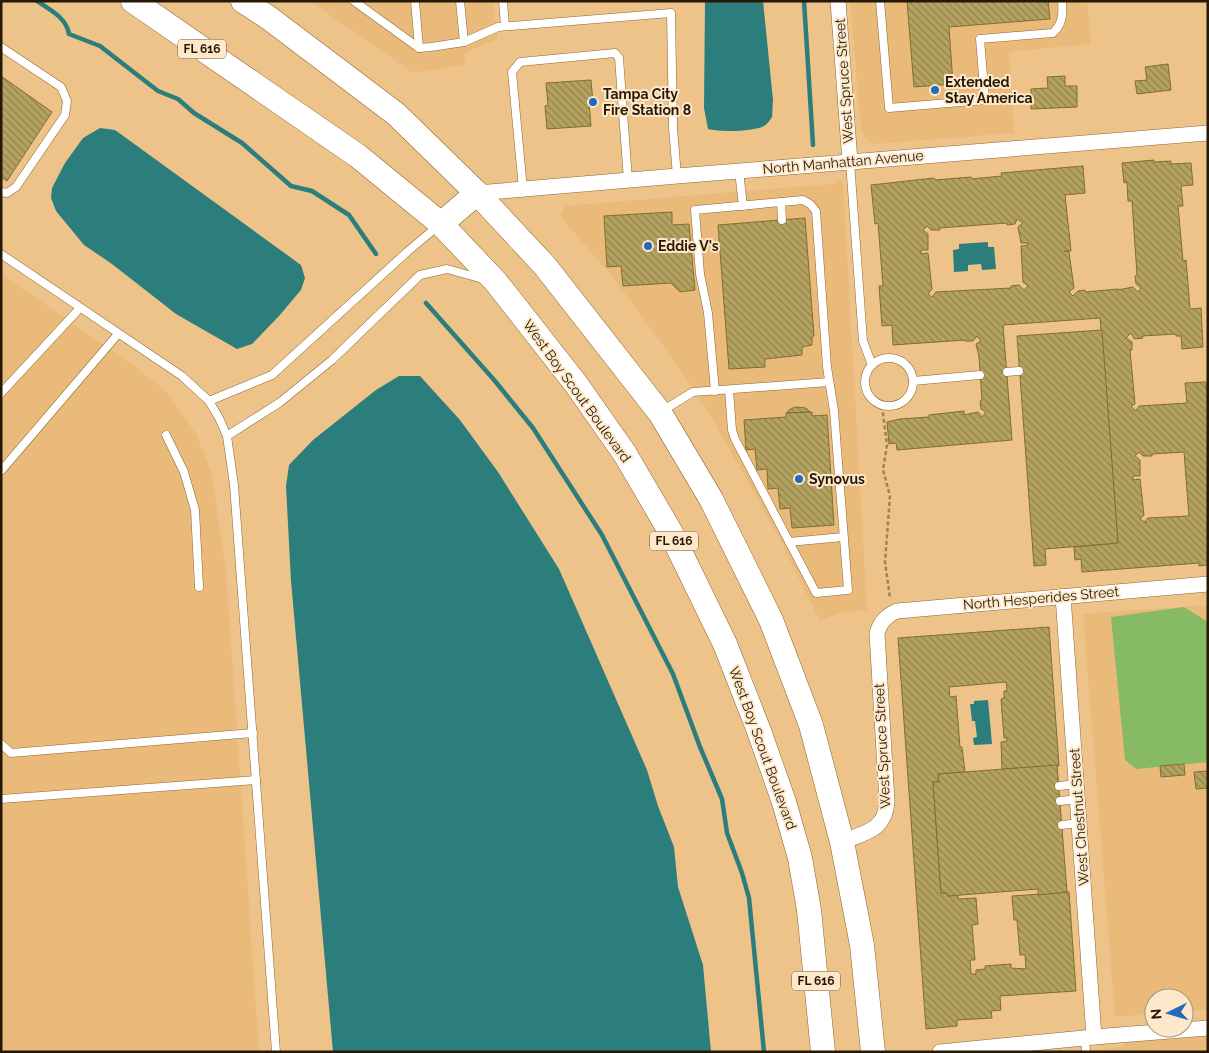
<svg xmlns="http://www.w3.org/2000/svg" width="1209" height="1053" font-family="Raleway,sans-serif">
  <defs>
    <pattern id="building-back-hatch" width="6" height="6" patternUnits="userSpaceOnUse" patternTransform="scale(1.25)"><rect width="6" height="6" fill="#b4a261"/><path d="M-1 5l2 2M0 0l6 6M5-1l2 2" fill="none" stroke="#92834e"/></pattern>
  </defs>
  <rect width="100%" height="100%" fill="#edc38a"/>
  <g fill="#e9ba7a">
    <path d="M310 1H493L497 39 464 53 465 65 413 73Z"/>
    <path d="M850 1H1087L1091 44 1009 52 1014 133 873 144 866 139 861 128Z"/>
    <path d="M840 179 843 182 867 610 838 613 820 621 776 532 705 406 642 316 611 275 560 216 566 206 832 184Z"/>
    <path d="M1 274 130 363 168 393 196 434 211 471 226 570 259 1052H1Z"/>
    <path d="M1208 605V1010L1184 1012V998H1154V1014L1115 1017 1083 614Z"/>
    <path d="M1208 1035V1052H1085L1125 1046V1041Z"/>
  </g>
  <path fill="#87ba65" d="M1184 607 1208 622V762L1136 769 1125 760 1111 617Z"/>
  <g fill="#2c7e7d">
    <path d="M705 1H763L773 100 772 117C770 120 767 124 764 126 753 132 720 132 708 129L704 108Z"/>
    <path d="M100 128 115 130 301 265 305 278 301 290 279 316 252 344 237 349 176 314 112 264 84 245 56 211 51 198 52 188 65 163 83 138Z"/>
    <path d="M988 242V247H994L996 269 982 270 981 264 968 265V271L954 272 953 250 959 249V244Z"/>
    <path d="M399 376H420L460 420 498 472 559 569 647 770 658 806 674 847 678 887 703 965 711 1052H333L291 581 286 486 289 465 313 440 376 390Z"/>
    <path d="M988 700 992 744 974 745 973 738 977 737 975 721H972L970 704H974V701Z"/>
  </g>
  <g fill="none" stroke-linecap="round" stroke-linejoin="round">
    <g stroke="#2c7e7d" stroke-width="4.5">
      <path d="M37 1C50 10 66 17 69 34L100 46 158 91 178 99 194 113 242 143 291 186 312 191 349 215 376 254"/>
      <path d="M804 1 813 145"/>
      <path d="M426 303 495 381 533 428 602 535 673 674 700 747 722 799 727 833 742 873 749 898 764 1052"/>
    </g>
  </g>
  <g fill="url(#building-back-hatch)" stroke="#806f2e" fill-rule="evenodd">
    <path d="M907 1H1048L1050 19 949 27 953 84 914 87Z"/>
    <path d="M1168 64 1171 90 1137 94 1135 81 1147 80 1145 67Z"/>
    <path d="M1 76 52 112 7 181 1 177Z"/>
    <path d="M1065 76V86H1077V107L1031 109V89L1048 88 1047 77Z"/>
    <path d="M591 80 593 103H589L591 126 547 129 545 106 548 105 546 83Z"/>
    <path d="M1154 160V162L1171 161V164L1191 163 1193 185 1181 186 1183 206H1178L1183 261 1186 260 1190 309 1201 308 1203 347 1182 349 1181 336H1176V334L1142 336 1143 338 1134 339 1132 334H1130L1126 338 1132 342V350H1130L1135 404 1131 406 1136 411 1139 406 1187 403 1185 383 1206 382 1208 413V565L1199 566V563L1082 572 1081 559 1075 560 1074 547 1118 543 1100 318 1003 325 1012 440 897 450 896 443 889 444 887 422 900 419 929 417V415L964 411V415L978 412 982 417 986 412 981 409 980 401 982 400 979 357 976 344 981 341 977 336 973 341H965V340L893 345 892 325 882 326 879 286H883L878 223 875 224 871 185 934 178 935 180 971 177V179L1002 176 1001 173 1083 166 1085 193 1065 195 1071 251H1064L1069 252 1074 288 1069 292 1073 296 1078 291 1085 290V292L1118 289V290L1133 287 1138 292 1141 288 1136 284 1135 276 1137 275 1132 201H1128L1127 182 1124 183 1122 163ZM1017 219 1023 223 1018 227 1021 243H1028V245L1021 246 1023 282 1028 286 1024 290 1019 285 1011 286V288L936 292 932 297 928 294 932 289 928 253 921 254V250H928V234L923 230 927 226 931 230H940L939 228 1007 223V225L1015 224ZM1139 452 1143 456H1152V454L1184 452 1189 516 1148 518 1145 521 1146 523 1140 519 1144 515 1140 479 1133 480V476H1140V460L1135 456Z"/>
    <path d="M672 212V225L689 224 695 290 680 292 671 283 623 286 621 266 607 267 604 216Z"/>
    <path d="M805 218 814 336H812V345L802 347V355L765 359V367L729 369 718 225Z"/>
    <path d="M1102 330 1118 543 1045 549 1046 565 1034 566 1017 336Z"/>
    <path d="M795 407 806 408 810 412 787 413 789 410Z"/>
    <path d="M812 412V416L827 415 834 525 792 528 790 508 780 509 778 488 768 489 767 469 757 470 755 449 746 450 744 420 786 417V413Z"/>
    <path d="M1049 627 1059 766 1002 769 1001 742 1007 741V738H1004L1001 699 1004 698V691H1007L1006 682 949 687 950 697 956 696 960 747H962L965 772 938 774 939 782H933L941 893H947L948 896 958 895V899L976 898 978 924 972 925 975 960H970L971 974H976V970L985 969V966L1011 964V968L1026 969 1025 955H1020L1017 920H1014L1012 896 1069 892 1076 991 1000 996 1001 1010 991 1011 992 1018 957 1020V1026L926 1029 898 638Z"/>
    <path d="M1184 764 1185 775 1161 777 1160 766Z"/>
    <path d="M1057 765 1067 892 1038 895V889L948 896 947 893H941L933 782H939L938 774Z"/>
    <path d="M1208 771V788L1196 789 1194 772Z"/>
  </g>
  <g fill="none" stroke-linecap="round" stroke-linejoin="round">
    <g stroke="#8d662f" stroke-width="9">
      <g id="lane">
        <path d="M354 1 419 48 431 47 464 42 498 27 671 13 673 128 677 176"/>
        <path d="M415 1 419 48"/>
        <path d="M460 1 464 42"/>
        <path d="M503 1 505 26"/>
        <path d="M880 1 889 108 985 100 980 39 1053 33C1063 23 1063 15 1062 1"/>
        <path d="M1 47 61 87 67 101 65 115 16 187 7 193 1 192"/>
        <path d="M850 162 863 341 872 365"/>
        <path d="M739 171 743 206"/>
        <path d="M523 189 512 72 520 62 615 53 619 58 628 180"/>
        <path d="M781 202 782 220"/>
        <path d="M1 254 182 376 209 401 219 418 227 436 234 485 276 1052"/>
        <circle cx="889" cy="382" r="24"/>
        <path d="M1007 372 1019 371"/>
        <path d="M913 381 980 375"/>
        <path d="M715 391 708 313 700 274 695 210 803 200 810 204 816 211 827 367 834 411 848 590 816 593 735 439 732 430 729 390"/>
        <path d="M1 393 80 308"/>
        <path d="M209 401 272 375 407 252 439 225"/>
        <path d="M662 411 693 392 829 382"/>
        <path d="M166 435 184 472 195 510 199 587"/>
        <path d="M227 436 279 403 332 360 420 275 447 269 483 279"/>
        <path d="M1 471 118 334"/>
        <path d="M789 542 843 537"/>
        <path d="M1 744 11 753 253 733"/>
        <path d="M1059 786 1076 784"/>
        <path d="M1 799 256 780"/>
        <path d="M1060 801 1077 799"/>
        <path d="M1062 825 1079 823"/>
        <path d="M1085 1038 1086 1052"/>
      </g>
    </g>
    <g stroke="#8d662f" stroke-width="16">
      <g id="street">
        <path d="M838 1 850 162"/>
        <path d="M477 193 677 176 1208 133"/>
        <path d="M1063 596 1094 1037"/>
        <path d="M842 842C865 832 885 831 887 802L877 633C881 621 886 616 897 611L1208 584"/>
        <path d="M940 1052 1094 1037 1208 1028"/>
      </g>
    </g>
    <g stroke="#8d662f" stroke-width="25">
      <g id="primary">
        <path d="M133 1 358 156 441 224 496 282 576 384 625 454 670 531 725 644 759 731 784 802 800 858 809 910 823 1052"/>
        <path d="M243 1 269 18 396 114 477 193 545 266 660 413 711 499 771 620 811 725 842 842 862 945 873 1052"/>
        <path d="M441 224 477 193"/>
      </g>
    </g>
    <path stroke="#a08155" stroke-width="2.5" stroke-dasharray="4 2.5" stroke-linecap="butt" d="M882 406 887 445 883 470 890 496 885 562 890 598"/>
    <use href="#lane" stroke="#fff" stroke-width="8"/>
    <use href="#street" stroke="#fff" stroke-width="15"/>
    <use href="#primary" stroke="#fff" stroke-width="24"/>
  </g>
  <g fill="#216bba" stroke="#fde8cc" stroke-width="2">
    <circle cx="935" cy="90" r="5"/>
    <circle cx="593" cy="102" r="5"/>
    <circle cx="648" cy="246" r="5"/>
    <circle cx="799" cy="479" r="5"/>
  </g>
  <g text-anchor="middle" stroke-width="4" stroke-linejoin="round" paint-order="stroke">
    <g fill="#fde8cc" stroke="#67563f" stroke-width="1">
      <rect x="178" y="39.5" width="48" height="19" rx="4"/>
      <rect x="650" y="531.5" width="48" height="19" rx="4"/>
      <rect x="792" y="971.5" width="48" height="19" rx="4"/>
    </g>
    <g font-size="12" font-weight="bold" fill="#271802">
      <text x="202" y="53">FL 616</text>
      <text x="674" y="545">FL 616</text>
      <text x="816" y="985">FL 616</text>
    </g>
    <g font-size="14" fill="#271802" stroke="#fde8cc">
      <text transform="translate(844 81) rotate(-94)" y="5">West Spruce Street</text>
      <text transform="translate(843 162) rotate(-5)" y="5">North Manhattan Avenue</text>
      <text transform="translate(577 391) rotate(54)" y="5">West Boy Scout Boulevard</text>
      <text transform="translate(1041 598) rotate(-5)" y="5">North Hesperides Street</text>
      <text transform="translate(882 746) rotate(-93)" y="5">West Spruce Street</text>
      <text transform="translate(763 748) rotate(70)" y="5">West Boy Scout Boulevard</text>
      <text transform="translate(1079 817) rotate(-94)" y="5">West Chestnut Street</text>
    </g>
    <g font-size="14" font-weight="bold" fill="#271802" stroke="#fde8cc" text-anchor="start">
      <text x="945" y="87">Extended<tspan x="945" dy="16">Stay America</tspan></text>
      <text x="603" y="99">Tampa City<tspan x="603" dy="16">Fire Station 8</tspan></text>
      <text x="658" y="251">Eddie V's</text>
      <text x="809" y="484">Synovus</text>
    </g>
  </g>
  <rect width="1209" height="1053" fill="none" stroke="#271802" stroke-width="5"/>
  <g transform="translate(1169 1013) rotate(265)"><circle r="24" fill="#fde8cc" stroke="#a7957b"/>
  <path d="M0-4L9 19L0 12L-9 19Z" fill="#216bba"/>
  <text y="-8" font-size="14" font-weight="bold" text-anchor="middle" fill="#271802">N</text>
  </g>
</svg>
